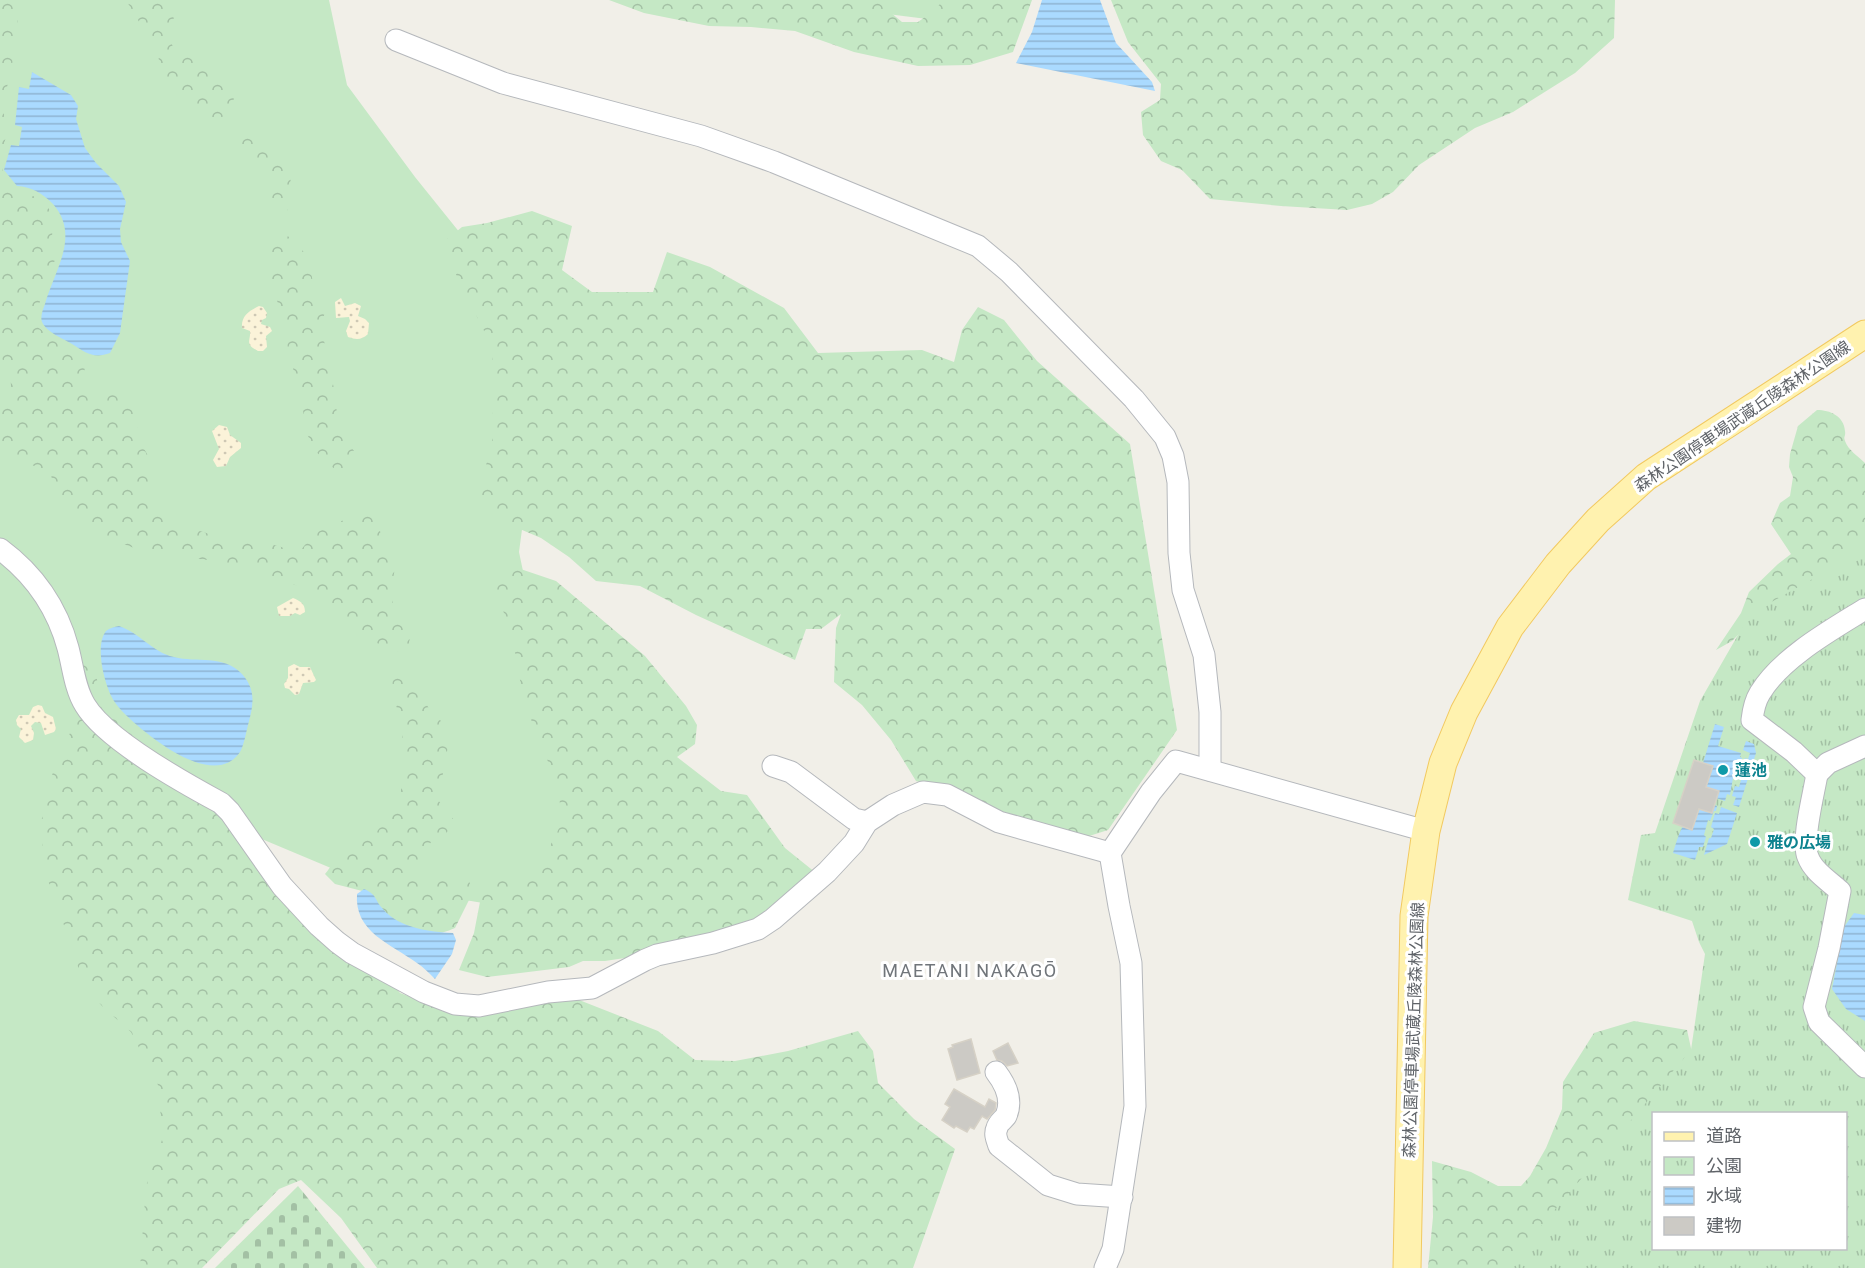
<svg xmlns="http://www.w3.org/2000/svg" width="1865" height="1268" font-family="Roboto,'Noto Sans JP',sans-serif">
  <defs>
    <pattern id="forest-crowns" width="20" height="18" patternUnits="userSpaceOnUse" patternTransform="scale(1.5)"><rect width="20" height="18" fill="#c5e8c5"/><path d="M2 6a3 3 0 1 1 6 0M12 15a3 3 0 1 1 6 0" fill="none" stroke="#a3c0a4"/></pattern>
    <pattern id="sand-dots" width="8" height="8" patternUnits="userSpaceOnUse" patternTransform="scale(1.5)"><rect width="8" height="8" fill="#fbf3d9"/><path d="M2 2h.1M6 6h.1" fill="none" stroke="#cec8b4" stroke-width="1.8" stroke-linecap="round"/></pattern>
    <pattern id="cemetery-stones" width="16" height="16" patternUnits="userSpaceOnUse" patternTransform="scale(1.5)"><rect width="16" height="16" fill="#c5e8c5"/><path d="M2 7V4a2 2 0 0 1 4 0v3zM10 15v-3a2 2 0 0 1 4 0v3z" fill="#a3c0a4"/></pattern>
    <pattern id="park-tufts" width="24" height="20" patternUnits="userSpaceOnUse" patternTransform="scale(1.5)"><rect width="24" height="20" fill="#c5e8c5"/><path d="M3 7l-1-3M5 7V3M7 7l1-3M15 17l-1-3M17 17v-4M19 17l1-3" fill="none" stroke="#a3c0a4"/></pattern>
    <pattern id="water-rules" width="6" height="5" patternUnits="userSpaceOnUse" patternTransform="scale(1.5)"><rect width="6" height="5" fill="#aadaff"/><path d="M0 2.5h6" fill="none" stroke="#8eb4d2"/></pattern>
  </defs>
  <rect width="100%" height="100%" fill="#f1efe8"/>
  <g fill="#c5e8c5">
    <path d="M0 0H329L347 85 415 177 547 341 519 552 572 806 564 889 501 906 369 884 190 809 191 1268H0Z"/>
    <path d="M776 0H967L935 20Z"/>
  </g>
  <g fill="url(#forest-crowns)">
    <path d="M0 0H12L18 16 15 51 2 110 10 128 5 140 2 176 11 188 41 199 53 214 52 238 56 257 38 307 39 328 85 363 84 380 92 392H119L130 402 142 445 152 463 149 501 157 514 167 521 216 536 274 545 299 552 315 533 368 509 396 561 392 586 393 610 410 636 408 653 385 649 301 587 268 575 208 560 147 553 108 538 86 522 69 507 57 489 50 474 0 449V412L6 404 11 384 0 352Z"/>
    <path d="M126 0H169L174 13 172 45 180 55 200 60 210 67 235 96C227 117 223 119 202 125L177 88 160 73 157 40 141 25Z"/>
    <path d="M609 0H864L878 2 902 22H918L936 9 943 0H1032L1013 52 970 65 918 66 854 52 795 31 751 27 709 26 644 13Z"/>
    <path d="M1111 0H1615L1614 38 1575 73 1513 112 1475 128 1419 165 1393 192 1372 204 1347 210 1281 206 1210 199 1182 170 1161 161 1143 135 1141 112 1160 100 1161 84 1128 42Z"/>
    <path d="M248 123C257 140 267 149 285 157 293 177 293 199 284 219L273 208C271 174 268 179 243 158L240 144 242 125Z"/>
    <path d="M532 211 572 226 562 270 592 292H653L667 252 710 267 784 308 818 353 922 350 954 362 962 330 978 307 1004 320 1037 361 1130 444 1177 730 1108 830 1083 838 1065 846 962 797 916 781 891 740 862 705 834 682 836 628 841 614 821 629H806L795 660 696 615 640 586 596 581 569 557 541 538 503 522 482 498V480L492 443 494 373 491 345 441 244 462 227 487 223Z"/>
    <path d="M280 231 298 243 309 261 313 283 325 312 321 326 334 389 339 430 354 451 347 469 342 476 313 449 307 433 299 388 288 352 286 330 272 284V233Z"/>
    <path d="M1817 410C1830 410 1844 416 1845 431 1846 437 1843 436 1845 441 1848 450 1859 457 1865 463V591L1753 620 1732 641 1716 650 1741 613 1749 592 1778 564 1791 554 1771 524 1780 503 1790 496 1793 477 1789 467 1790 454 1798 426Z"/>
    <path d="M506 564 556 581 645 656 686 706 697 725 695 744 677 757 721 791 747 795 785 848 816 873 784 902 751 921 671 951 605 961H583L569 967 487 977 459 970 474 933 484 881 497 876 526 881 542 870 547 852 561 824 559 789 524 702 511 630 494 589Z"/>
    <path d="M72 641 91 652 101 698 137 740 205 785 281 891 382 970 400 993 444 1009 574 998 658 1031 695 1060 735 1061 788 1051 858 1031 873 1051 878 1083 914 1119 955 1149 913 1268H377L341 1218 301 1180 279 1189 202 1268H140L146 1186 162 1140 159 1087 131 1032 102 1006 82 982 73 948 52 895 44 864 41 825 46 789 70 733 74 715 77 677Z"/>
    <path d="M397 672 415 681 429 709 442 722 450 736 438 800 454 820 446 834 431 842 419 862 421 873 469 881 473 892 455 928C439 935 436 934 420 931 391 924 384 919 370 893L335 884 325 874C331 867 337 855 345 849 355 841 367 841 377 831 408 798 408 765 400 723 397 707 393 694 392 678Z"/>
    <path d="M1634 1021 1687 1030 1703 1103 1654 1114V1248L1778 1268H1428L1433 1217 1432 1161 1471 1172 1498 1186H1521L1530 1176 1546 1148 1562 1109 1563 1082 1594 1033Z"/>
  </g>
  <g fill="url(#sand-dots)">
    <path d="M341 298 345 306 355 303 361 306 358 316 365 319 369 323 368 334C362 340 356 340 348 337L346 331 350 321 349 317 336 318 335 302Z"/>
    <path d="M259 306 263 307 267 313 266 318 262 320 261 324 270 327 272 331 266 336 267 347 263 351H258C244 344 251 341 250 331L242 328C241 316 249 311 259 306Z"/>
    <path d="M219 425 227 427 230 435 241 443V448L230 457 226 466 217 467 213 460 219 449 212 431Z"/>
    <path d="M293 598C300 601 305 603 305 612L300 615 295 613 290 616H279L277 607Z"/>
    <path d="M294 664 300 667H310L316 680 314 682 303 683 299 694 295 695 289 689 285 688 284 684 288 678V667Z"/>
    <path d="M38 705 42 706 45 713 53 717 56 729 54 732 45 735 41 723 35 722 31 726 34 733 33 740 25 743 19 737 21 729 17 725 16 720 19 715H29L33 707Z"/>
  </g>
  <path fill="url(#cemetery-stones)" d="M298 1186 365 1268H215Z"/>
  <path fill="url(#park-tufts)" fill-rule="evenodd" d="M1865 538V1268H1505L1691 1050 1705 954 1699 942 1692 921 1628 900 1641 835 1655 833 1700 701 1750 614 1827 571ZM1654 1114H1846V1248H1654Z"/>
  <g fill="url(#water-rules)">
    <path d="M1042 0H1100L1116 43 1152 82 1155 91 1016 63 1032 32Z"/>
    <path d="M32 72 71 95 78 106 76 119 85 148 96 163 119 186 126 202 120 229 121 242 130 261 120 333 110 353C94 359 86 353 72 344 64 339 46 332 42 322 40 317 43 309 45 304 54 271 81 236 53 204 42 193 32 187 17 186L4 170 11 145 19 146 22 127 15 125 19 87 29 89Z"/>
    <path d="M119 626C140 633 152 652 174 657 197 663 223 654 242 674 257 691 253 706 248 725 246 733 244 745 240 752 224 776 193 763 174 752 157 742 125 718 114 701 105 687 94 646 106 631 110 628 114 627 119 626Z"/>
    <path d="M1715 724 1724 727 1718 746 1741 753 1740 757 1742 758 1736 778H1733L1730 795 1727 794 1725 801 1716 798 1706 787 1713 767 1703 763Z"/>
    <path d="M1746 741 1754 744 1756 753 1739 807 1733 805 1736 797 1732 796 1735 786 1739 787 1741 780 1738 779 1745 758 1748 759 1750 753 1743 750Z"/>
    <path d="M1714 805 1717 806 1716 811H1714L1710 821 1708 820 1704 835 1706 837 1703 847H1699L1695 860 1673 853C1681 827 1685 812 1714 805Z"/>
    <path d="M1721 807 1737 813 1727 844 1704 855 1709 838H1711L1714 829 1711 827 1715 813 1719 814Z"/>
    <path d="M364 889C378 895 374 900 383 909 399 928 430 932 453 933L456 940 452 954 435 979C429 973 423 967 417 963 391 944 354 932 357 894Z"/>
    <path d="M1854 913 1865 915V1021L1846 1009 1832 989 1844 927Z"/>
  </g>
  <g fill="#cccac5" stroke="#d6d1c6" stroke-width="1.5">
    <path d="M1694 760 1713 766 1706 787 1719 791 1712 813 1699 809 1692 830 1673 823Z"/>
    <path d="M971 1039 980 1073 957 1080 948 1049 953 1047 952 1045Z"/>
    <path d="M1008 1043 1018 1063 1007 1066 1002 1061 997 1060 993 1051Z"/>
    <path d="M954 1089 985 1107 989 1099 996 1103 995 1110 987 1119 982 1116 974 1129 970 1127 967 1132 956 1126 954 1128 942 1120 950 1107 945 1104Z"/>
  </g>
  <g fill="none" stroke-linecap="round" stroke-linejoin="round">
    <g stroke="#b5b8bc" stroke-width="23">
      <g id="minor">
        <path d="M396 40 503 83 701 136 774 162 978 246 1009 272 1134 399 1165 437 1173 456 1178 482 1179 553 1183 590 1204 655 1210 712V770"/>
        <path d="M0 549C35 575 57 607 68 648 73 667 75 689 85 705 106 740 184 783 221 803L230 812 282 886 319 926 337 942 352 953 424 992 455 1004 479 1006 548 992 592 988 645 960 657 955 713 943 758 929 773 919 827 872 854 843 867 822 893 805 923 792 947 795 999 822 1110 853"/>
        <path d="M1865 609C1831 630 1781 658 1760 693 1755 701 1753 711 1752 720L1794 752 1817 774 1828 763 1865 746"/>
        <path d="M773 766 791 772 854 819 867 822"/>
        <path d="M1817 774C1814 793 1801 841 1808 857 1813 871 1829 881 1840 891L1829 948 1814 1007 1819 1022 1865 1067"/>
        <path d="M996 1072C1006 1085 1013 1100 1006 1116 1003 1120 998 1123 997 1128 994 1134 997 1140 999 1146L1048 1185 1077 1194 1122 1197"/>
        <path d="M1105 1268 1113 1249 1135 1106 1131 963 1119 906 1110 853 1151 792 1176 761 1426 831"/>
      </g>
    </g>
    <g stroke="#f2c960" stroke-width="29">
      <path id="major" d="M1407 1268 1414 916 1426 831 1443 763 1464 712 1510 627 1558 564 1598 520 1646 477 1865 334"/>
    </g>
    <use href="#minor" stroke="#fff" stroke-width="21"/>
    <use href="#major" stroke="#fff2af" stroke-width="27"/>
  </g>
  <g fill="#0f9aa8" stroke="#fff" stroke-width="2">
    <circle cx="1723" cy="770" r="6"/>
    <circle cx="1755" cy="842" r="6"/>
  </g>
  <g text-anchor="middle" stroke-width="6" stroke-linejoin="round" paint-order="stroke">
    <g font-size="16" fill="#5f6368" stroke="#fff">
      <text transform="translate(1742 416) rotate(-34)" y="6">森林公園停車場武蔵丘陵森林公園線</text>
      <text transform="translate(1413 1030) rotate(-88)" y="6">森林公園停車場武蔵丘陵森林公園線</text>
    </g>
    <g font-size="16" font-weight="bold" fill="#0d838f" stroke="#fff" text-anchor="start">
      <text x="1735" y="776">蓮池</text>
      <text x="1767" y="848">雅の広場</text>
    </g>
    <g font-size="18" letter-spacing="1.5" fill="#70757a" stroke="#fff">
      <text x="970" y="977">MAETANI NAKAGŌ</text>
    </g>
  </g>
  <rect x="1652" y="1112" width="195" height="138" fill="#ffffff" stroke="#bfc1c3" stroke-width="1.5"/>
  <rect x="1664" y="1132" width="30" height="9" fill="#fff2af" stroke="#bfc1c3" stroke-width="1.5"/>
  <text x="1706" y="1142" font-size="18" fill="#5f6368">道路</text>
  <rect x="1664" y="1157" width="30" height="18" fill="url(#park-tufts)" stroke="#bfc1c3" stroke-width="1.5"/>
  <text x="1706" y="1172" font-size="18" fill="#5f6368">公園</text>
  <rect x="1664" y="1187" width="30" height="18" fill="url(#water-rules)" stroke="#bfc1c3" stroke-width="1.5"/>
  <text x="1706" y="1202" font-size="18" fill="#5f6368">水域</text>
  <rect x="1664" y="1217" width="30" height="18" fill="#cccac5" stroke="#bfc1c3" stroke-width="1.5"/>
  <text x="1706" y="1232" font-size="18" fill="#5f6368">建物</text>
</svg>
